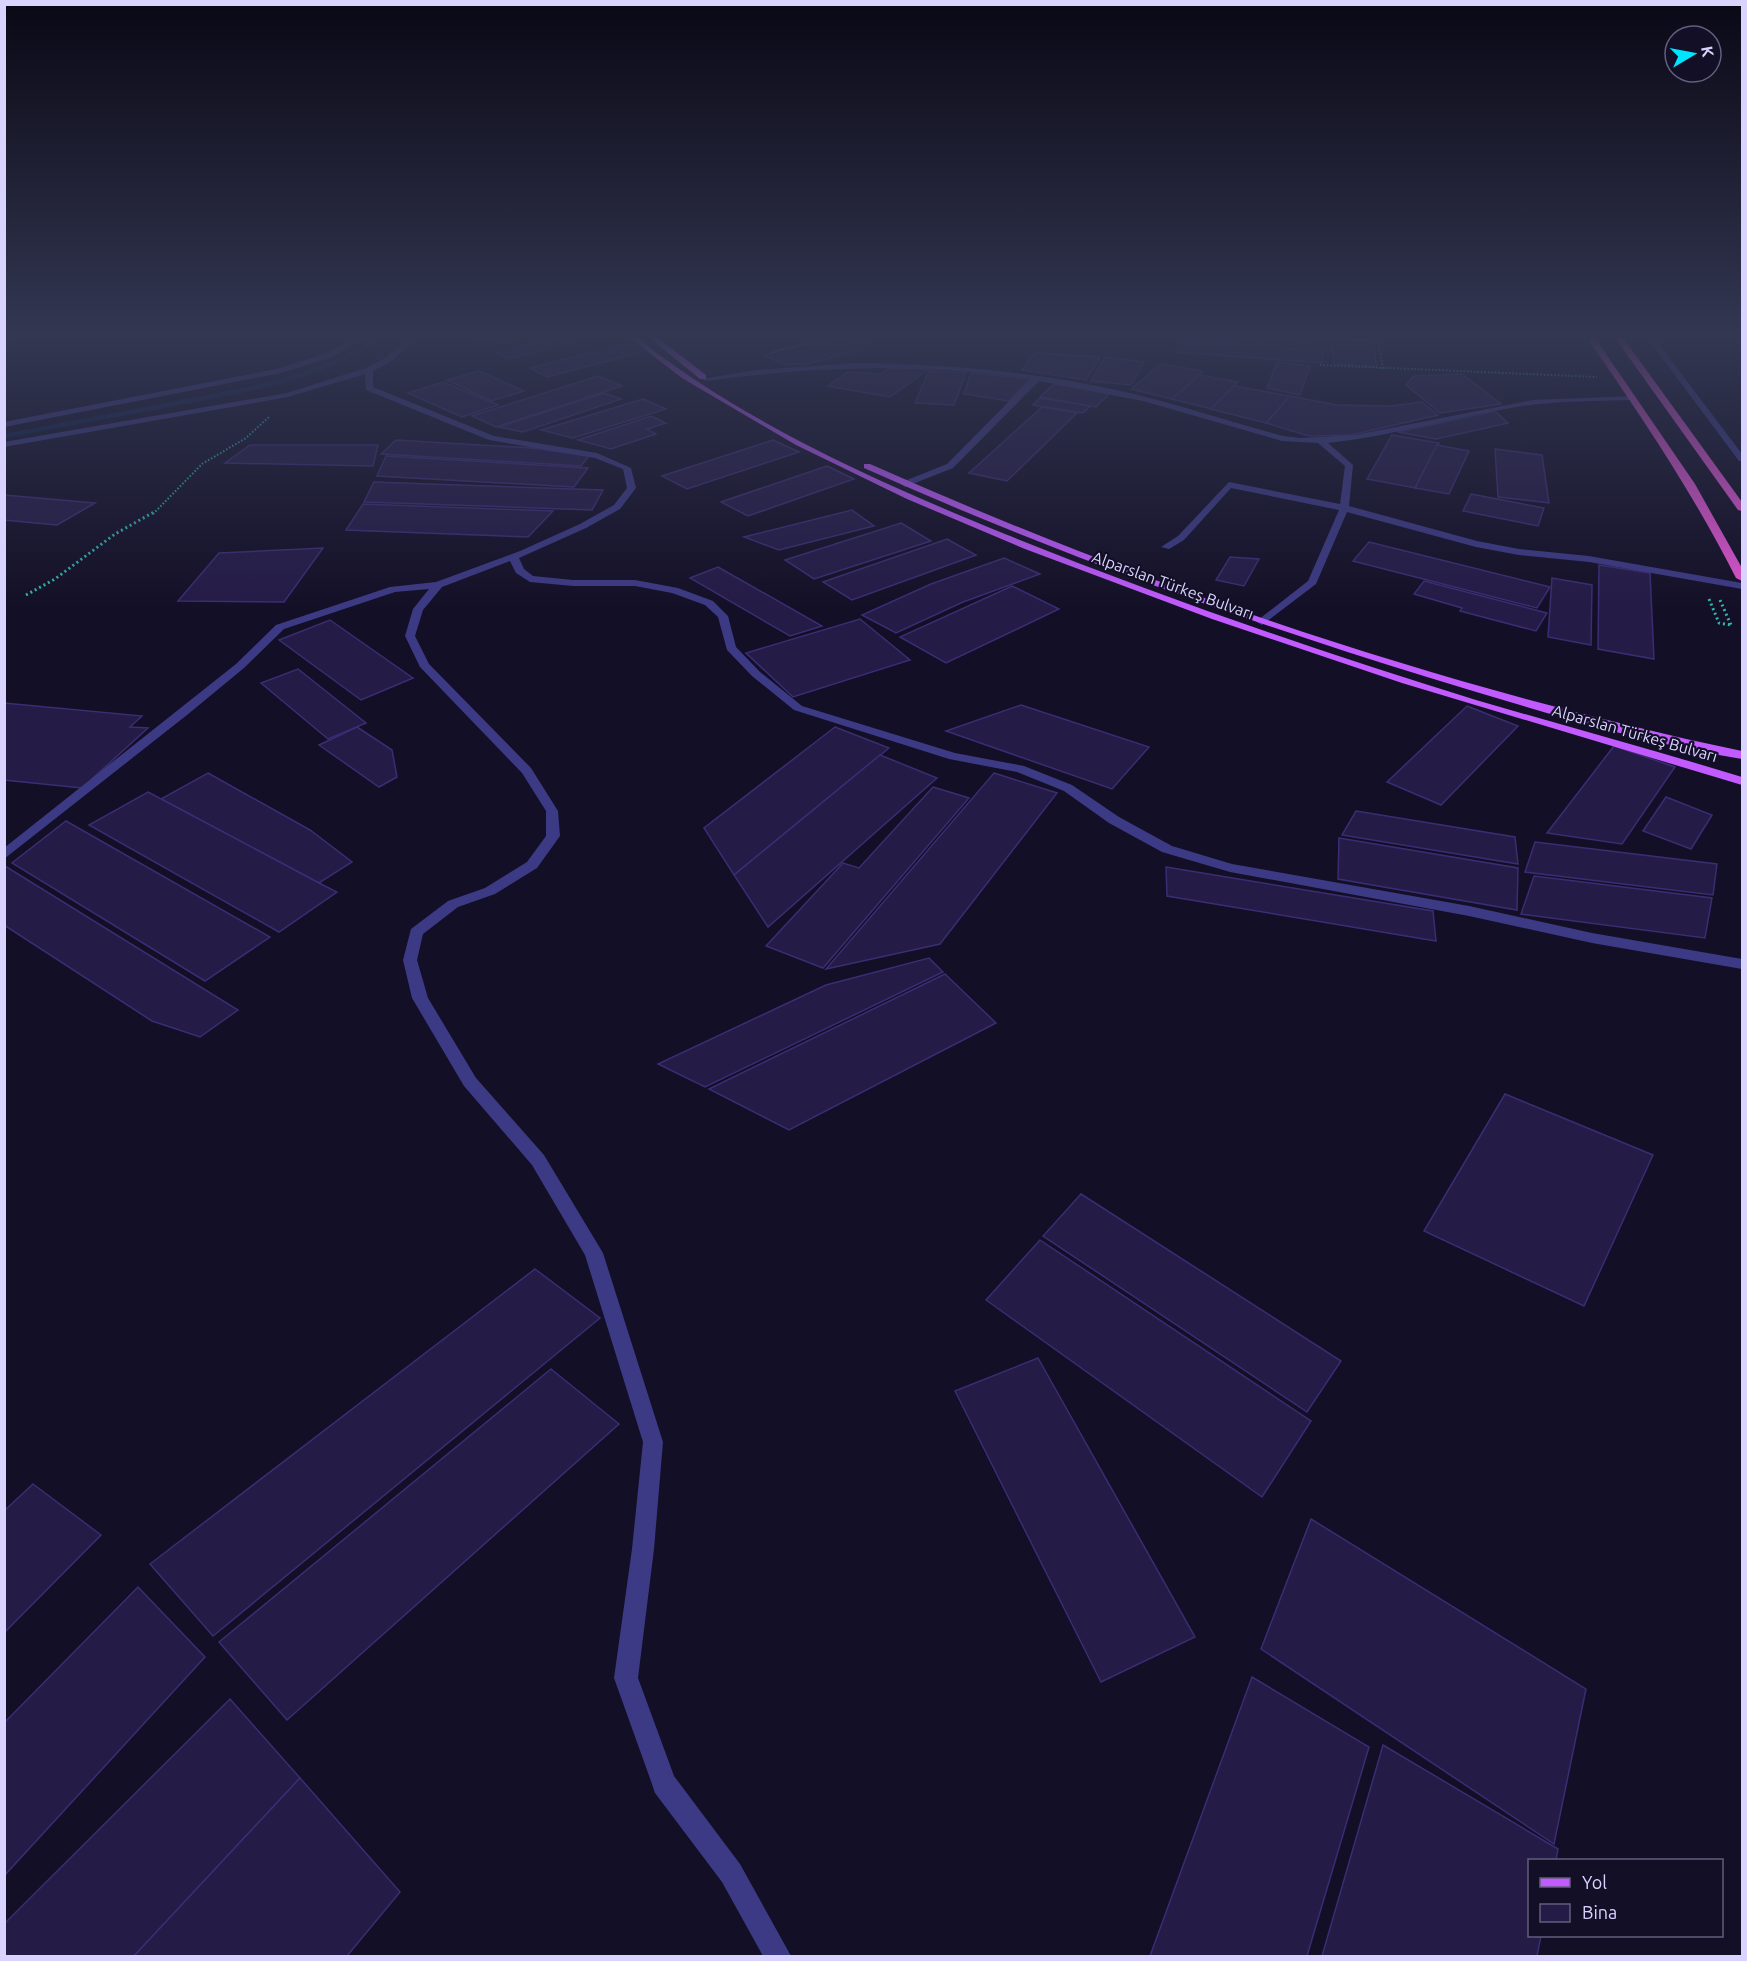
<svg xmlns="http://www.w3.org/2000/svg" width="1747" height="1961" font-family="Ubuntu,sans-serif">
  <rect width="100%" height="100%" fill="#130f26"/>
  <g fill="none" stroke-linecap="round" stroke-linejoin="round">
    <path stroke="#0c2248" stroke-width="4.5" d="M4 436C65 424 127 413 189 401 256 388 326 377 382 335"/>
  </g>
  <g fill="#241b47" stroke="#3b2d73" stroke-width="1.5">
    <path d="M479 335H522L506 343 474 338Z"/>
    <path d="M838 335 878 345 808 364H784L763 355Z"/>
    <path d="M1176 335H1261V346L1174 340Z"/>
    <path d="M1261 335 1330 340 1332 351 1261 346Z"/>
    <path d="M563 336 575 342 508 359 496 352Z"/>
    <path d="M1332 339 1373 342 1377 367 1334 364Z"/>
    <path d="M1178 341 1322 352 1323 363 1176 352Z"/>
    <path d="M629 343 642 352 547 377 530 368Z"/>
    <path d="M1035 353 1100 357 1086 380 1022 370Z"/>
    <path d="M1105 357 1144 362 1131 385 1091 381Z"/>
    <path d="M1277 362 1310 366 1300 395 1267 388Z"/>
    <path d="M1161 364 1203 371 1172 399 1131 389Z"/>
    <path d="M892 367 929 369 890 397 828 386 848 372 881 374Z"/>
    <path d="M479 371 524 391 491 401 447 380Z"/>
    <path d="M929 371 966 373 954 405 915 403Z"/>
    <path d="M971 373 1030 379 1009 401 964 394Z"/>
    <path d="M1462 374 1501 404 1440 413 1406 385 1414 376Z"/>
    <path d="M1199 375 1238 382 1211 409 1172 399Z"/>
    <path d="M598 376 622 386 496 427 472 416Z"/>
    <path d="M443 382 498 405 462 417 408 393Z"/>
    <path d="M1054 384 1110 393 1096 407 1040 397Z"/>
    <path d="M1234 386 1290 396 1266 423 1211 409Z"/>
    <path d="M604 393 621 399 523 432 499 427Z"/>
    <path d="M1290 396 1336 405 1391 406 1422 402 1438 415 1351 435 1309 436 1266 423Z"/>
    <path d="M1040 398 1090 406 1083 413 1033 405Z"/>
    <path d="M643 399 666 409 573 438 541 430Z"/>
    <path d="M1042 407 1077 413 1007 481 969 473Z"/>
    <path d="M1495 411 1508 423 1436 439 1398 432Z"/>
    <path d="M651 416 666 423 647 429 656 434 611 449 578 440Z"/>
    <path d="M1392 435 1439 443 1415 488 1367 479Z"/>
    <path d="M396 440 533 448 589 456 581 466 381 454Z"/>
    <path d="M773 440 799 452 687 489 662 476Z"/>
    <path d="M250 445H378L373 466 225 463Z"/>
    <path d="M1437 445 1469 451 1449 494 1415 488Z"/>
    <path d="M1495 449 1542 455 1549 503 1498 497Z"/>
    <path d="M386 456 588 468 574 487 377 476Z"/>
    <path d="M827 466 854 479 748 516 721 502Z"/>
    <path d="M374 482 603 490 592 510 364 502Z"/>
    <path d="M1471 494 1544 508 1538 526 1463 511Z"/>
    <path d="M4 495 95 503 57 525 4 520Z"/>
    <path d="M363 504 553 511 528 537 346 530Z"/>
    <path d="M852 510 874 526 779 550 744 537Z"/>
    <path d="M901 523 931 541 814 579 785 560Z"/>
    <path d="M947 539 976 555 852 600 823 582Z"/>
    <path d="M1369 542 1550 587 1537 608 1353 561Z"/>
    <path d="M323 548 284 602 178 601 219 553Z"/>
    <path d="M1230 557 1259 559 1244 586 1216 580Z"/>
    <path d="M1004 558 1040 574 963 602 896 633 862 615 931 584Z"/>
    <path d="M1599 565 1650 573 1654 659 1598 649Z"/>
    <path d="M718 567 822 626 790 636 690 578Z"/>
    <path d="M1552 578 1592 585 1591 645 1548 637Z"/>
    <path d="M1424 581 1547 613 1536 631 1460 611 1462 608 1414 594Z"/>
    <path d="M1012 586 1059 609 946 663 900 637Z"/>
    <path d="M860 619 910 660 793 697 746 653Z"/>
    <path d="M330 620 413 678 361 700 279 640Z"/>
    <path d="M298 669 366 723 328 739 261 683Z"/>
    <path d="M4 703 142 716 130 727 148 728 82 788 4 780Z"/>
    <path d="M1021 705 1149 747 1112 789 946 731Z"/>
    <path d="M1467 706 1518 726 1441 805 1387 782Z"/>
    <path d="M357 727 392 750 397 777 379 787 319 745Z"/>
    <path d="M835 727 889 748 734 875 704 828Z"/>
    <path d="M1614 746 1675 767 1622 844 1547 833Z"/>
    <path d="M880 755 937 778 768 927 734 875Z"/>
    <path d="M208 773 310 830 352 862 319 883 161 799Z"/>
    <path d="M994 773 1057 793 940 944 826 969Z"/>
    <path d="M933 787 969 798 823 968 766 946 843 863 859 868Z"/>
    <path d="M148 792 319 883 337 892 279 932 89 825Z"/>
    <path d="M1666 797 1712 815 1691 849 1643 831Z"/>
    <path d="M1356 811 1515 837 1518 864 1342 835Z"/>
    <path d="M66 821 270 937 205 981 12 863Z"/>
    <path d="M1339 838 1518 868 1517 910 1338 879Z"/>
    <path d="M1535 842 1717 864 1713 895 1525 872Z"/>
    <path d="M4 867 5 866 238 1010 200 1037 152 1021 4 925Z"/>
    <path d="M1166 867 1433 911 1436 941 1167 896Z"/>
    <path d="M1534 876 1712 898 1705 938 1521 914Z"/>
    <path d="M929 958 943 972 705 1087 658 1064 826 985Z"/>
    <path d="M945 974 996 1023 789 1130 709 1089Z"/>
    <path d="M1505 1094 1653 1155 1584 1306 1424 1231Z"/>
    <path d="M1081 1194 1341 1361 1307 1412 1043 1236Z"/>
    <path d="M1040 1240 1311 1421 1262 1497 986 1300Z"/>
    <path d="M535 1269 600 1318 213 1636 150 1564Z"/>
    <path d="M1038 1358 1195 1637 1101 1682 955 1391Z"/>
    <path d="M551 1369 619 1424 287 1720 219 1642Z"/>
    <path d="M33 1484 101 1535 4 1633V1511Z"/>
    <path d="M1311 1519 1586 1689 1554 1844 1261 1649Z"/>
    <path d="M138 1587 205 1657 4 1876V1723Z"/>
    <path d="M1252 1677 1369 1747 1307 1956H1150Z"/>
    <path d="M230 1699 300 1778 134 1956H4V1924Z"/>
    <path d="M1383 1745 1558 1849 1556 1860H1530V1936H1541L1537 1956H1322Z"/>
    <path d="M300 1778 400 1892 347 1956H134Z"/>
  </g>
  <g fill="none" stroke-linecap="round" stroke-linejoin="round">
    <g stroke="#2fb8b0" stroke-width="2" stroke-dasharray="1.5 2" stroke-linecap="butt">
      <path d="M1327 335V338L1378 341 1383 369"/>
      <path d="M772 352 817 341 821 335"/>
      <path d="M1320 365 1597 377"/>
      <path d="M153 514 202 464 246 438 270 416"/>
    </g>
    <g stroke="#2fb8b0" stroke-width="3" stroke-dasharray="2 3" stroke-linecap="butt">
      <path d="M26 595 55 579 115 534 154 512"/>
      <path d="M1709 599 1719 623 1731 625"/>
      <path d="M1720 600 1731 625"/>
    </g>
    <g fill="#3d3a85" fill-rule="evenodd">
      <path d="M10 335H19L4 343V338Z"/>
      <path d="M358 335H367L333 357 281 373 4 427V422L277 369 327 353Z"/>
      <path d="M414 335H422L389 363 373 371V387L494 436 597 453 631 468 636 488 620 509 586 528 519 558 524 569 533 576 573 580H635L678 588 713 601 728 616 736 647 760 672 802 706 955 753 1024 766 1072 785 1119 817 1172 846 1232 864 1469 906 1592 933 1742 959V969L1592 943 1469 916 1230 872 1162 852 1109 823 1064 791 1017 772 949 759 794 710 752 676 727 650 718 617 705 605 672 593 635 586H573L530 582 516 573 510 561 442 587 423 610 415 636 429 664 531 768 558 811 560 836 537 868 495 894 458 907 423 934 417 960 428 998 476 1078 544 1155 603 1253 663 1442 654 1549 638 1678 674 1776 740 1864 791 1956H763L722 1882 655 1793 652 1784 614 1678 632 1549 643 1442 585 1255 532 1165 464 1086 412 998 403 960 411 929 448 901 485 888 527 862 546 836V811L522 773 420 667 405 636 413 609 429 589 395 592 284 629 244 668 187 715 4 859V848L236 664 276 625 390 587 436 582 520 551 580 524 614 505 627 488 623 469 595 458 489 440 366 390 365 374 288 397 4 447V442L287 393 366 368 383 359Z"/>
      <path d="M1645 335H1652L1742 454V461H1739Z"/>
      <path d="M857 363C948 364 1037 372 1125 392 1178 404 1230 422 1283 436L1301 438 1355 435 1533 400 1635 396 1636 398 1632 400C1595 401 1558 401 1522 406 1457 416 1394 436 1328 443L1353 465 1349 506 1477 541 1519 549 1589 556 1742 583V589L1589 562 1519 555 1476 547 1347 512 1316 584 1262 625 1257 622 1258 620 1308 581 1339 510 1231 488 1184 540 1169 549 1161 547 1178 536 1229 482 1340 504 1345 466 1318 443 1282 441 1143 401 1039 381 953 468 905 487 901 484 902 482 947 464 1031 379C923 363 815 366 706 381L702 379 756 370Z"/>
    </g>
    <g fill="#c25bff" fill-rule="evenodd">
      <path d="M626 335H634C736 419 882 484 1005 534 1159 596 1317 651 1476 700 1565 726 1654 750 1742 777V785L1402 683 1212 619 1025 549 907 499 796 445 682 378Z"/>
      <path d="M646 335H654L706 375V379H700Z"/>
      <path d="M864 464H870C1149 588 1443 688 1742 751V759C1636 742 1530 708 1427 677 1235 618 1047 550 864 468Z"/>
    </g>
    <g fill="#e055d1" fill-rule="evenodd">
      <path d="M1585 335H1593L1695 484 1742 568V581L1736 578C1693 493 1640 414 1585 335Z"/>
      <path d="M1613 335H1621L1742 502V511L1738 510Z"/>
    </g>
  </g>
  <linearGradient id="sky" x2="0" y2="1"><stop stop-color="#0a0815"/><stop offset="0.55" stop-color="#333752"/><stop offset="1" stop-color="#333752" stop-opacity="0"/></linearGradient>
  <rect width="1747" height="610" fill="url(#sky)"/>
  <g text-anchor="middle" stroke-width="4.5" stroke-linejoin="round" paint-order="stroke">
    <g font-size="16" fill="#d9d4ff" stroke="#130f26">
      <text transform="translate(1173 585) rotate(20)" y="6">Alparslan Türkeş Bulvarı</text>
      <text transform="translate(1635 733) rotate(16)" y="6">Alparslan Türkeş Bulvarı</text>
    </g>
  </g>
  <rect width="1747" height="1961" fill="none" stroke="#d9d4ff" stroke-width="12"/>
  <rect x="1528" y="1859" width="195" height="78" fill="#130f26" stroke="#625e7d" stroke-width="1.5"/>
  <rect x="1540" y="1878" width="30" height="9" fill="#c25bff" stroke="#625e7d" stroke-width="1.5"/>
  <text x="1582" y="1889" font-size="18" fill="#d9d4ff">Yol</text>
  <rect x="1540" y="1904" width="30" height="18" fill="#241b47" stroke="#625e7d" stroke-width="1.5"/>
  <text x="1582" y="1919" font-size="18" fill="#d9d4ff">Bina</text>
  <g transform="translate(1693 54) rotate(80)"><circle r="28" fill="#130f26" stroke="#625e7d" stroke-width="1.5"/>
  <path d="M0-4.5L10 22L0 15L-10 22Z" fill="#00e5ff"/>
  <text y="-9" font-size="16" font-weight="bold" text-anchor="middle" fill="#d9d4ff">K</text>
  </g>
</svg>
